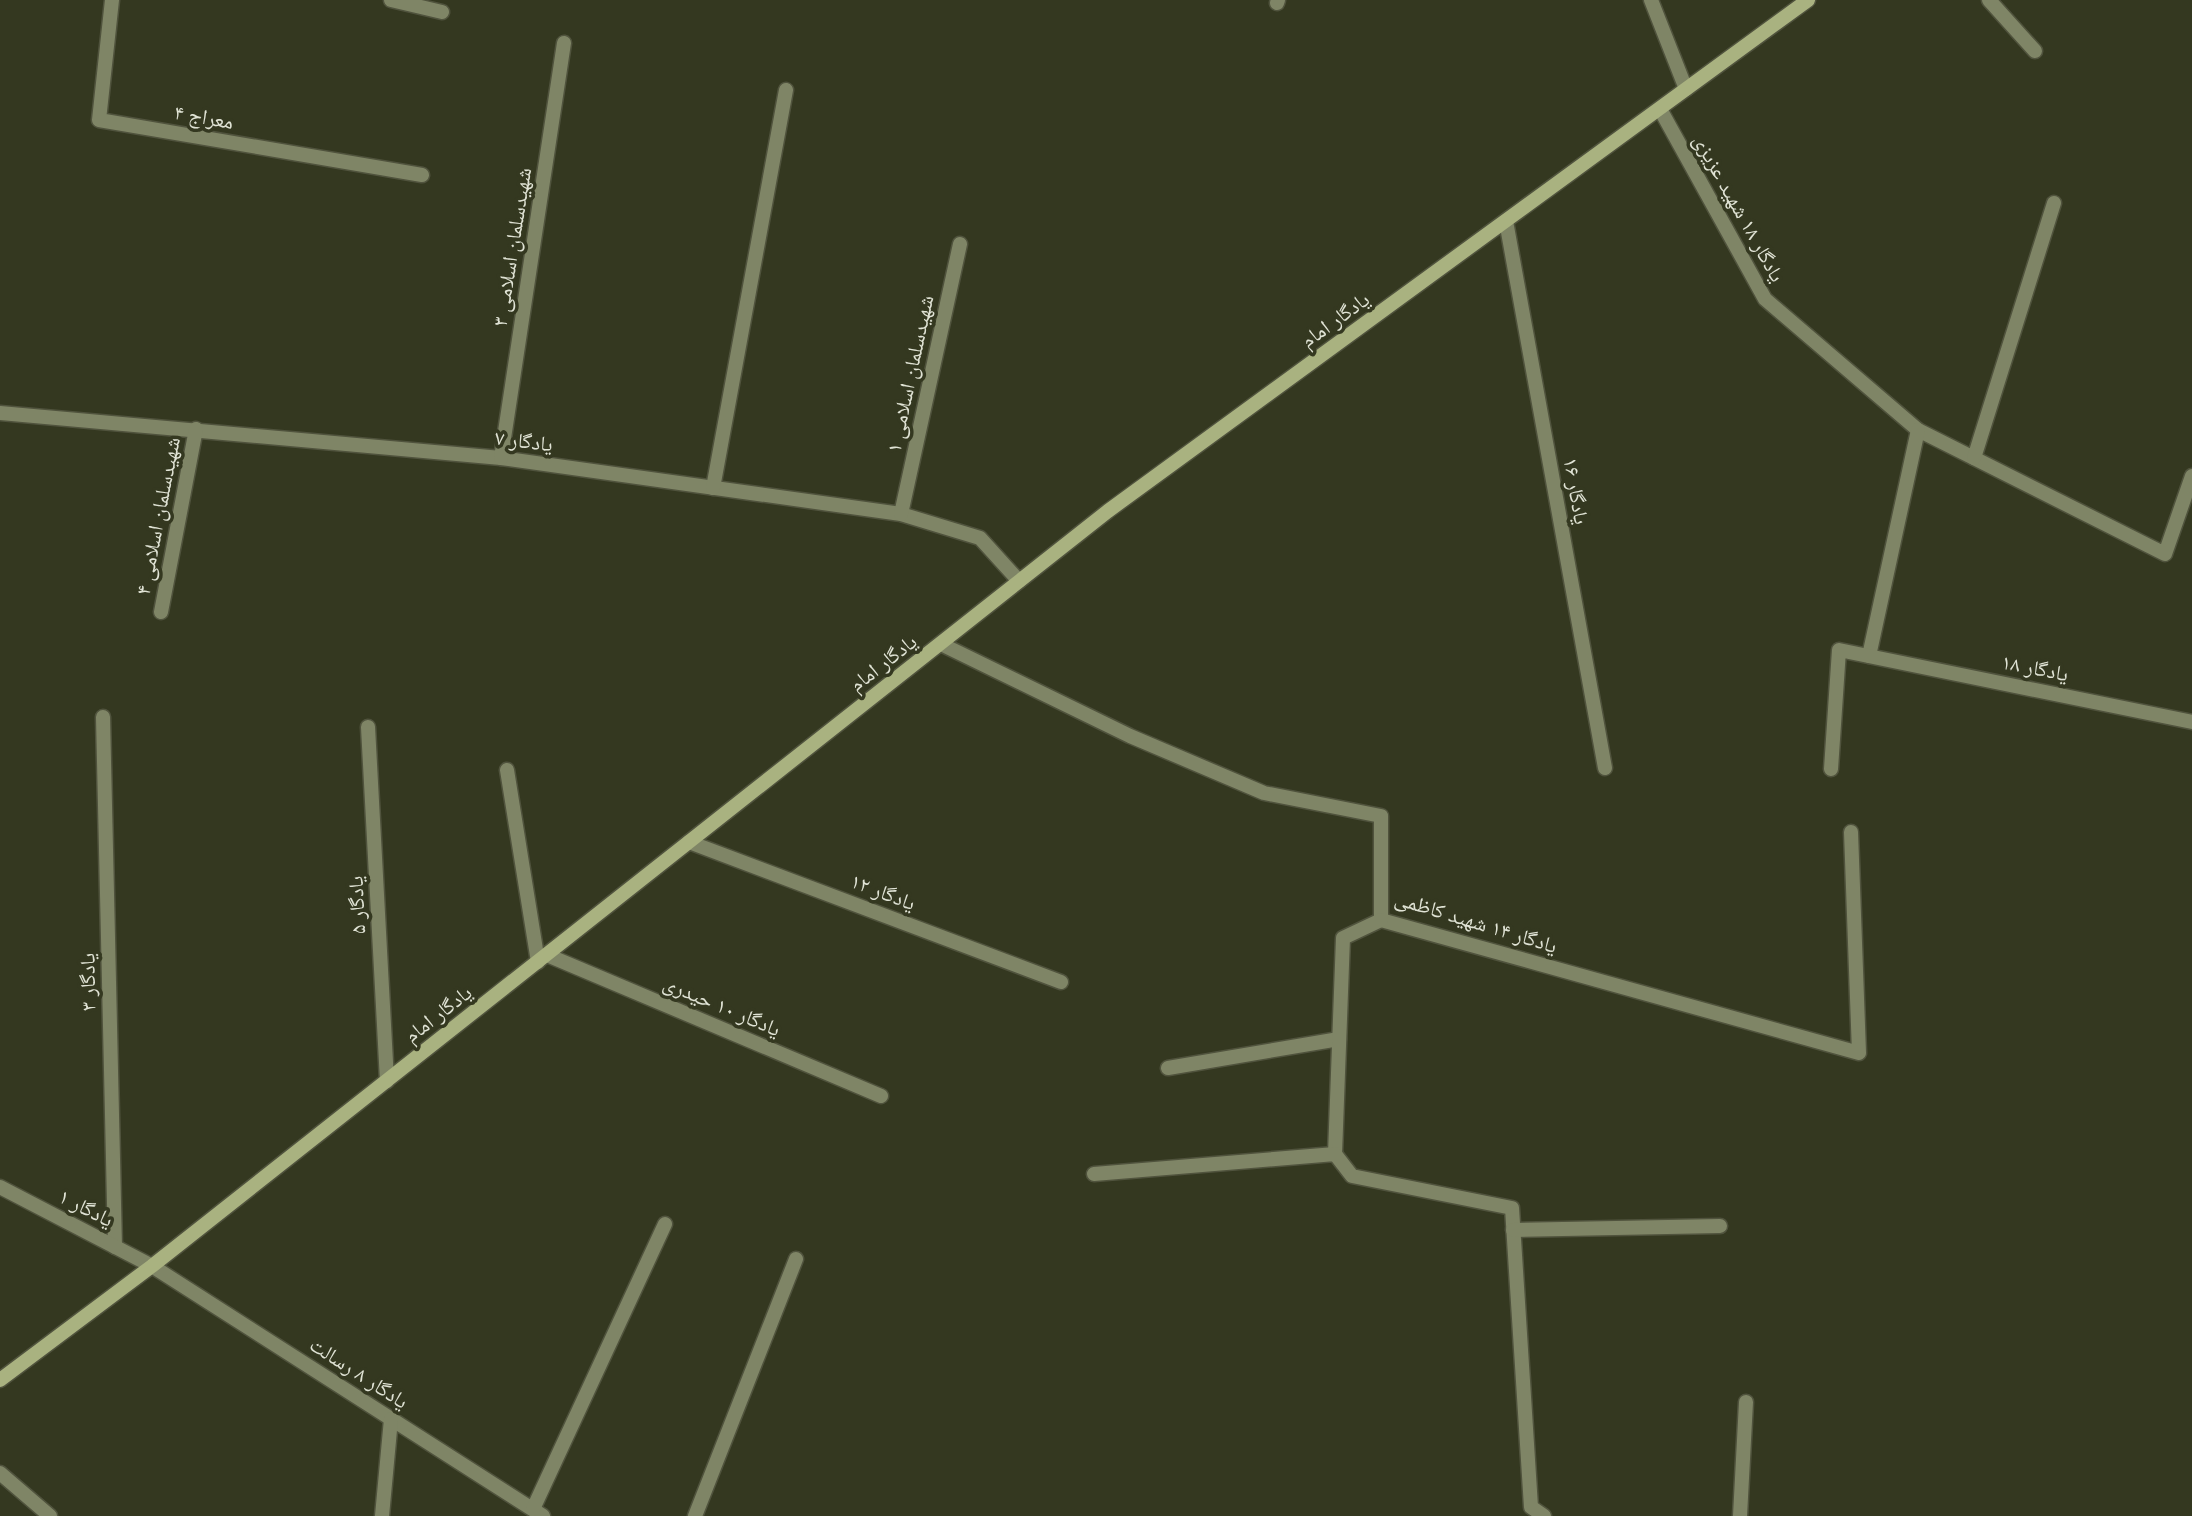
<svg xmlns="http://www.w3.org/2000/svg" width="2192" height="1516" font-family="'Roboto Serif','Noto Naskh Arabic',serif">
  <rect width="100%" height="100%" fill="#343820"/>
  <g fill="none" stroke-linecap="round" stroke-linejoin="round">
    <g stroke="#50533d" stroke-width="17">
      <g id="minor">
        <path d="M112 0 99 120 422 175"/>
        <path d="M391 0 442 12"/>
        <path d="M1651 0 1686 89"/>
        <path d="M1989 0 2035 51"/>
        <path d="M1277 3 1278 0"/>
        <path d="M1660 109 1765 299 1918 430 2165 554 2192 476"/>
        <path d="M1506 221 1605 768"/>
        <path d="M0 413 501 458 901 514 980 538 1019 581"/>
        <path d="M501 458 564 43"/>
        <path d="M1974 458 2054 203"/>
        <path d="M713 488 786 90"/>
        <path d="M901 514 960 244"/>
        <path d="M161 612 196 429"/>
        <path d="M941 644 1130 736 1264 793 1381 816V920L1859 1053 1851 832"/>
        <path d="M1869 656 1918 430"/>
        <path d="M103 717 115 1247"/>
        <path d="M368 727 387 1081"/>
        <path d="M1831 769 1839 650 2192 722"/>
        <path d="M507 770 538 962"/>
        <path d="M689 842 1061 982"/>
        <path d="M547 955 881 1096"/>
        <path d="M1168 1068 1339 1039"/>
        <path d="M1335 1154 1343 938 1381 920"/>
        <path d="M1094 1174 1335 1154 1352 1176 1512 1208 1531 1507 1544 1516"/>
        <path d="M0 1187 152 1266 543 1516"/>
        <path d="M1513 1230 1720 1226"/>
        <path d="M0 1473 50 1516"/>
        <path d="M533 1509 665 1224"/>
        <path d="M382 1516 391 1419"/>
        <path d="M695 1516 796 1259"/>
        <path d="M1740 1516 1746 1402"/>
      </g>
    </g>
    <g stroke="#50533d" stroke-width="17">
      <path id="secondary" d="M0 1380 152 1266 1108 511 1808 0"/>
    </g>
    <use href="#minor" stroke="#7f8566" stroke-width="14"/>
    <use href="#secondary" stroke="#a9b280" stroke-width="14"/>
  </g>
  <g text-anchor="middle" stroke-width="7" stroke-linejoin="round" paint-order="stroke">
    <g font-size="21" fill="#e0e3d5" stroke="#343820">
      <text transform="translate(204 117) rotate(10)" y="7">معراج ۴</text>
      <text transform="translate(1739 208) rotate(61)" y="7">یادگار ۱۸ شهید عزیزی</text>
      <text transform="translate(512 247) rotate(-81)" y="7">شهیدسلمان اسلامی ۳</text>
      <text transform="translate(1335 320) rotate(-36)" y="7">یادگار امام</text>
      <text transform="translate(910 374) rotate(-78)" y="7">شهیدسلمان اسلامی ۱</text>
      <text transform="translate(524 441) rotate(7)" y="7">یادگار ۷</text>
      <text transform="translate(1576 491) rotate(80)" y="7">یادگار ۱۶</text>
      <text transform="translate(158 516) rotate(-79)" y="7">شهیدسلمان اسلامی ۴</text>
      <text transform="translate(883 663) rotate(-38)" y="7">یادگار امام</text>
      <text transform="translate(2035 668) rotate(11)" y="7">یادگار ۱۸</text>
      <text transform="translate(883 892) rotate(21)" y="7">یادگار ۱۲</text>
      <text transform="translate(357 905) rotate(-93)" y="7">یادگار ۵</text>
      <text transform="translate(1476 922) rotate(17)" y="7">یادگار ۱۴ شهید کاظمی</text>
      <text transform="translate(88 982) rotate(-91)" y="7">یادگار ۳</text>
      <text transform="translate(722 1006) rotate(23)" y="7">یادگار ۱۰ حیدری</text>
      <text transform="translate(438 1014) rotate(-38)" y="7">یادگار امام</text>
      <text transform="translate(86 1208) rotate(27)" y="7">یادگار ۱</text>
      <text transform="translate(359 1373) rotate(33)" y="7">یادگار ۸ رسالت</text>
    </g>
  </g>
</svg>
